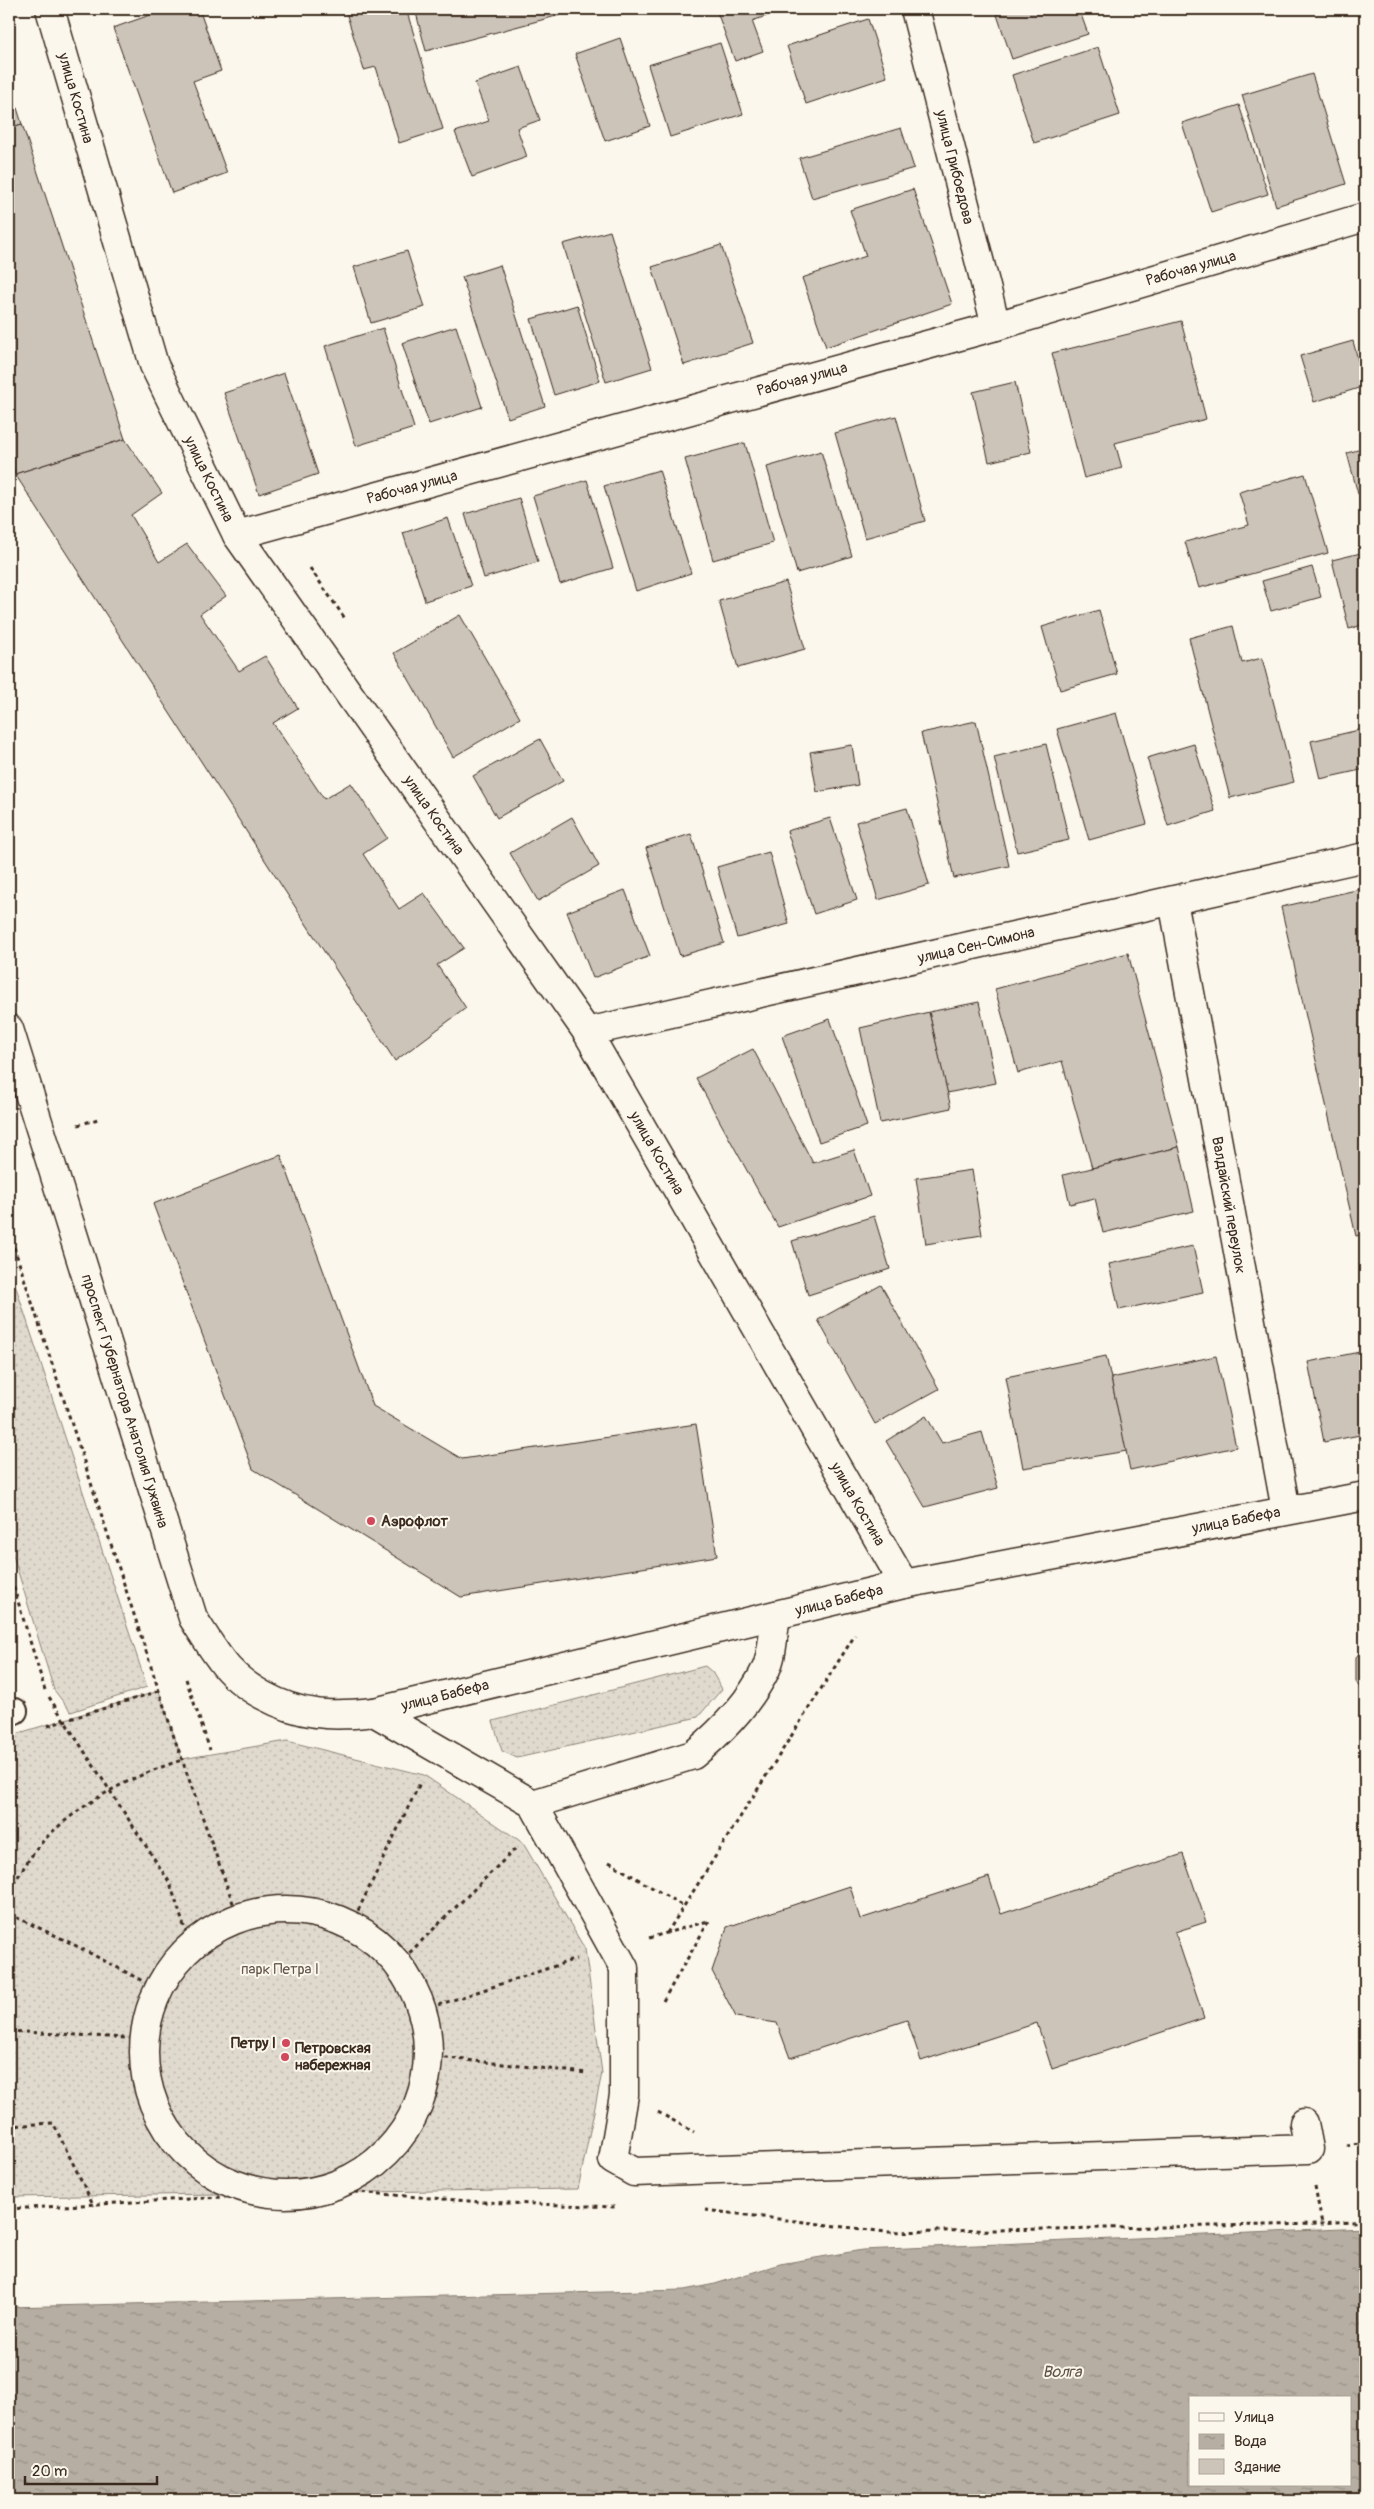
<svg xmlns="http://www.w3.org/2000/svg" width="1374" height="2509" font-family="Pangolin,sans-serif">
  <defs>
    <pattern id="grass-dots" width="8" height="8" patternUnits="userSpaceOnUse" patternTransform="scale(1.25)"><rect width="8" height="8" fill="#dfd9ce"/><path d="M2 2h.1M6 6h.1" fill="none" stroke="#c0bab0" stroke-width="1.8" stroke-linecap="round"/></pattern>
    <pattern id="water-ripples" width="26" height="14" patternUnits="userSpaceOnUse" patternTransform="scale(1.25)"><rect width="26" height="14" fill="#b6aea2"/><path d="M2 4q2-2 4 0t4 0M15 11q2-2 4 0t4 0" fill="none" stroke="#958e83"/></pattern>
  </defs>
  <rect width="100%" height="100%" fill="#fbf7ec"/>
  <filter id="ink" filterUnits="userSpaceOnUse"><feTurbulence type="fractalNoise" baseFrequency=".02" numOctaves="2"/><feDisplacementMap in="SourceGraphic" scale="10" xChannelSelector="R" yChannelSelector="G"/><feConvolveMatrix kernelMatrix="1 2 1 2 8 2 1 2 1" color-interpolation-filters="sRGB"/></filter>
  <g filter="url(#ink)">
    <g fill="url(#grass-dots)" stroke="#8d8276">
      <path d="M9 1266 147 1687 71 1712 54 1690 9 1542Z"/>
      <path d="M705 1666 712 1672 722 1689 698 1717 517 1758 502 1751 493 1721Z"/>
      <path d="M159 1691 182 1759 287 1741 424 1775 523 1843 585 1949 602 2073 578 2189 9 2197V1736Z"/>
    </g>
    <path fill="url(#water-ripples)" stroke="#85796d" fill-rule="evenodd" d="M1365 2228V2500H9V2307L684 2290 715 2284 780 2264 862 2250ZM1190 2398H1350V2485H1190Z"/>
    <g fill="#ccc4b9" stroke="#3b2a1e">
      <path d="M167 9H199L221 71 193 81 227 173 172 193 113 28Z"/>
      <path d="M345 9H406L443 129 399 143 376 67 364 70Z"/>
      <path d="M415 9H558L560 15 426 51Z"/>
      <path d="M716 9H774L775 13 752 21 763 51 735 61Z"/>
      <path d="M995 9H1079L1088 34 1012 59Z"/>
      <path d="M868 19 887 77 806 104 787 46Z"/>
      <path d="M620 38 650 126 605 141 575 54Z"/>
      <path d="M720 43 743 114 670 137 648 65Z"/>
      <path d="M1098 47 1120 115 1034 143 1012 75Z"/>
      <path d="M521 67 540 120 517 128 527 157 472 177 455 132 489 121 475 83Z"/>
      <path d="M1312 74 1346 184 1276 206 1242 95Z"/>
      <path d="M9 82 22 124 9 128Z"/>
      <path d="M1239 105 1268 194 1211 212 1182 123Z"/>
      <path d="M22 124 125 439 15 474 9 454V128Z"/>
      <path d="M901 128 914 168 812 198 799 158Z"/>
      <path d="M913 189 952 304 826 347 802 278 866 256 850 210Z"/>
      <path d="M610 231 652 368 606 382 563 244Z"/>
      <path d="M721 245 753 343 684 365 652 267Z"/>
      <path d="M407 251 425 307 371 323 354 267Z"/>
      <path d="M500 265 545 406 508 418 462 277Z"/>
      <path d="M577 305 600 381 554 395 531 319Z"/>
      <path d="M1181 321 1206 419 1115 443 1122 468 1084 478 1052 353Z"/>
      <path d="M456 326 482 407 429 424 402 343Z"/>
      <path d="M383 328 414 428 356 446 325 346Z"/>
      <path d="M1353 341 1365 386 1314 402 1300 356Z"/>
      <path d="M284 373 318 474 259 494 224 393Z"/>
      <path d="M1015 382 1031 452 989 462 973 392Z"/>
      <path d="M896 416 925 521 865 538 835 433Z"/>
      <path d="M125 439 162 493 131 515 159 562 187 544 226 596 200 614 239 671 265 656 298 708 273 723 324 799 351 783 387 838 363 854 399 909 424 893 464 948 437 965 466 1008 395 1061 15 474Z"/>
      <path d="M745 443 773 543 713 560 685 459Z"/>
      <path d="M1365 448V492L1358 494 1347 453Z"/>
      <path d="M821 451 852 556 797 573 767 467Z"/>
      <path d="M659 470 691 573 636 591 604 486Z"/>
      <path d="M1305 474 1328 553 1199 588 1185 542 1249 525 1239 492Z"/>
      <path d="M587 480 613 568 560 584 533 496Z"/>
      <path d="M519 498 538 562 484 578 465 514Z"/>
      <path d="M448 518 471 586 425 601 403 533Z"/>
      <path d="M1365 552V624L1349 629 1332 560Z"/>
      <path d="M1312 567 1321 597 1271 611 1262 581Z"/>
      <path d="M786 582 805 649 738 668 719 601Z"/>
      <path d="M1099 610 1117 674 1060 690 1042 627Z"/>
      <path d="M460 615 520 718 453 757 394 653Z"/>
      <path d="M1233 626 1242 663 1262 658 1294 782 1230 798 1189 638Z"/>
      <path d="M1116 713 1147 824 1089 840 1057 729Z"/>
      <path d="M976 721 1009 866 954 878 921 733Z"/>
      <path d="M1359 730 1365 758V769L1320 779 1311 741Z"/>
      <path d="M540 739 563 781 497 818 473 776Z"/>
      <path d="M1046 744 1069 840 1017 852 994 757Z"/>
      <path d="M1194 744 1215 811 1168 826 1147 758Z"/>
      <path d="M852 745 858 785 817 792 810 752Z"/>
      <path d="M907 808 929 885 878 900 856 822Z"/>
      <path d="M572 817 599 866 538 901 510 853Z"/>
      <path d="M830 818 857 900 814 914 787 831Z"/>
      <path d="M691 834 724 943 680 956 646 848Z"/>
      <path d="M769 852 789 924 737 938 717 867Z"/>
      <path d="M1365 888V1234L1356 1236 1281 907Z"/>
      <path d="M625 890 650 956 593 978 567 912Z"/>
      <path d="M1128 953 1179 1147 1092 1168 1062 1061 1018 1073 995 989Z"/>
      <path d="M979 1002 996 1083 947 1093 929 1012Z"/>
      <path d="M929 1012 951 1108 880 1123 860 1028Z"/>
      <path d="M830 1019 867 1126 819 1142 782 1036Z"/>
      <path d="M753 1049 813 1163 854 1150 870 1196 778 1227 696 1078Z"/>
      <path d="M1179 1147 1194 1211 1103 1233 1095 1198 1070 1204 1063 1175Z"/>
      <path d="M281 1155 373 1406 462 1459 696 1424 717 1556 461 1597 253 1469 153 1204Z"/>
      <path d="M972 1170 982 1235 926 1244 916 1178Z"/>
      <path d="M874 1216 890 1269 808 1295 792 1241Z"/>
      <path d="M1193 1246 1203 1292 1119 1310 1109 1264Z"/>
      <path d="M881 1285 939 1389 875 1424 818 1320Z"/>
      <path d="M1365 1351V1434L1324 1442 1308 1362Z"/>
      <path d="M1106 1356 1127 1451 1023 1468 1006 1377Z"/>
      <path d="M1216 1356 1236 1447 1130 1470 1111 1378Z"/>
      <path d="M926 1416 942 1443 982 1432 998 1488 925 1507 886 1441Z"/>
      <path d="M1365 1647V1695L1356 1682V1657Z"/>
      <path d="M1183 1854 1206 1922 1175 1932 1204 2018 1052 2069 1037 2023 921 2061 907 2020 790 2058 777 2023 736 2017 712 1971 727 1927 850 1886 860 1919 989 1877 1001 1914Z"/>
    </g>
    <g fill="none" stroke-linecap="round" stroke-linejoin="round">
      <g stroke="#3b2a1e" stroke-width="28">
        <path id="lane" d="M9 1713 15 1711"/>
      </g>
      <g stroke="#3b2a1e" stroke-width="31">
        <g id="street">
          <path d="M50 9 154 365 237 535 587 1032 904 1584"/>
          <path d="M915 9 996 326"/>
          <path d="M237 535 996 326 1365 217"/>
          <path d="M1173 901 1286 1510"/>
          <path d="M9 1029 193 1618C202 1632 211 1647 221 1660 241 1688 282 1709 316 1713 335 1716 355 1714 374 1712L904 1584 1365 1496"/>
          <path d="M587 1032 1365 857"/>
          <path d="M374 1712 533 1804 624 1968V2095L613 2160 634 2172 1309 2149 1304 2123"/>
          <path d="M533 1804 693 1755C721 1732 750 1702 766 1669 773 1654 773 1632 776 1615"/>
          <circle cx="286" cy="2052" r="142"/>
        </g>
      </g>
      <g stroke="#3b2a1e" stroke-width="3" stroke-dasharray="4 4" stroke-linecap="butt">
        <path d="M310 568 346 620"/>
        <path d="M78 1125 98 1119"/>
        <path d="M9 1232 175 1740 238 1917"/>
        <path d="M9 1572 45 1690"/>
        <path d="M186 1679 210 1750"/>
        <path d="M49 1697 170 1883 190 1945"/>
        <path d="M48 1726 159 1691"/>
        <path d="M609 1862 683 1906"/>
        <path d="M9 1890C21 1873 32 1852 47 1837 85 1800 132 1776 182 1760"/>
        <path d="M9 1914 65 1940 156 1988"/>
        <path d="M351 1925 421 1781"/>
        <path d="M667 1933 855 1635"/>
        <path d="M649 1938 708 1921"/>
        <path d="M398 1964 515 1849"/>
        <path d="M663 2001 709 1921"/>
        <path d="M423 2010 576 1959"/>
        <path d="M9 2031 142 2039"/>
        <path d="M429 2056 586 2073"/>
        <path d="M658 2112 694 2132"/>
        <path d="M9 2126 53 2123 94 2206"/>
        <path d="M1346 2145 1365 2142"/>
        <path d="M1315 2186 1322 2224"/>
        <path d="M331 2190 481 2202 616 2207"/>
        <path d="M9 2209 259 2195"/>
        <path d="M705 2210 886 2232 1322 2224 1365 2221"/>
      </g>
      <use href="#lane" stroke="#fbf7ec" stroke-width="24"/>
      <use href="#street" stroke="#fbf7ec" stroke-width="28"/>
    </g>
  </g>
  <g fill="#d1495b" stroke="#fbf7ec" stroke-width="2">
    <circle cx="371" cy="1521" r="5"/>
    <circle cx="286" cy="2043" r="5"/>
    <circle cx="285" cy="2057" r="5"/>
  </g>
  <g text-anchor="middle" stroke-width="4" stroke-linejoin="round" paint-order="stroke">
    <g font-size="15" fill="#3b2a1e" stroke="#fbf7ec">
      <text transform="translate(76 98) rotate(74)" y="5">улица Костина</text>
      <text transform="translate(955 167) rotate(76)" y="5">улица Грибоедова</text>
      <text transform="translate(1191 268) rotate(-16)" y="5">Рабочая улица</text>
      <text transform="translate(802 379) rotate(-15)" y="5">Рабочая улица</text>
      <text transform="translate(209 479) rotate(64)" y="5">улица Костина</text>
      <text transform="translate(412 487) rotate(-15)" y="5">Рабочая улица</text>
      <text transform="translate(434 815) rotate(55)" y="5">улица Костина</text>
      <text transform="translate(976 945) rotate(-13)" y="5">улица Сен-Симона</text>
      <text transform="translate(657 1153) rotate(60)" y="5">улица Костина</text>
      <text transform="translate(1229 1205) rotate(80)" y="5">Валдайский переулок</text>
      <text transform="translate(125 1401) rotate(73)" y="5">проспект Губернатора Анатолия Гужвина</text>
      <text transform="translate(858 1504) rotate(60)" y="5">улица Костина</text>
      <text transform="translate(1236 1520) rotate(-11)" y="5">улица Бабефа</text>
      <text transform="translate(839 1600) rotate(-14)" y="5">улица Бабефа</text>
      <text transform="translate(445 1695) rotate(-14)" y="5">улица Бабефа</text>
    </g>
    <g font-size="15" font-weight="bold" fill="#3b2a1e" stroke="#fbf7ec" text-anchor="start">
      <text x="381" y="1526">Аэрофлот</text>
      <text x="276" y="2048" text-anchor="end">Петру I</text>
      <text x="295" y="2053">Петровская<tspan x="295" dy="17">набережная</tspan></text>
    </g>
    <g font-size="15" fill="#64564a" stroke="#fbf7ec">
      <text x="280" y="1974">парк Петра I</text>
    </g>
    <g font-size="16" font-style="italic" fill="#605246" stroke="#fbf7ec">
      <text x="1062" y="2377">Волга</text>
    </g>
  </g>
  <rect width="1374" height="2509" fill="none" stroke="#fbf7ec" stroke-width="30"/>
  <rect x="15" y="15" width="1344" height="2479" fill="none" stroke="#3b2a1e" stroke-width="2" filter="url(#ink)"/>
  <rect x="1189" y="2396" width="162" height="90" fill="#fbf7ec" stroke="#aea59a"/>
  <rect x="1199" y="2413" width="25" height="8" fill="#fbf7ec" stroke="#aea59a"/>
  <text x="1234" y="2422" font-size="15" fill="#3b2a1e">Улица</text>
  <rect x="1199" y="2434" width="25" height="15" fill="url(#water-ripples)" stroke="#aea59a"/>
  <text x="1234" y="2446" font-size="15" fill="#3b2a1e">Вода</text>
  <rect x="1199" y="2459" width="25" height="15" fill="#ccc4b9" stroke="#aea59a"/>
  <text x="1234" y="2472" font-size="15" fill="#3b2a1e">Здание</text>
  <path d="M25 2476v8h132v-8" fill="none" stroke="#3b2a1e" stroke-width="2.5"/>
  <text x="32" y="2476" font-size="15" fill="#3b2a1e" stroke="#fbf7ec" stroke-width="4" paint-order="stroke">20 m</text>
</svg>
